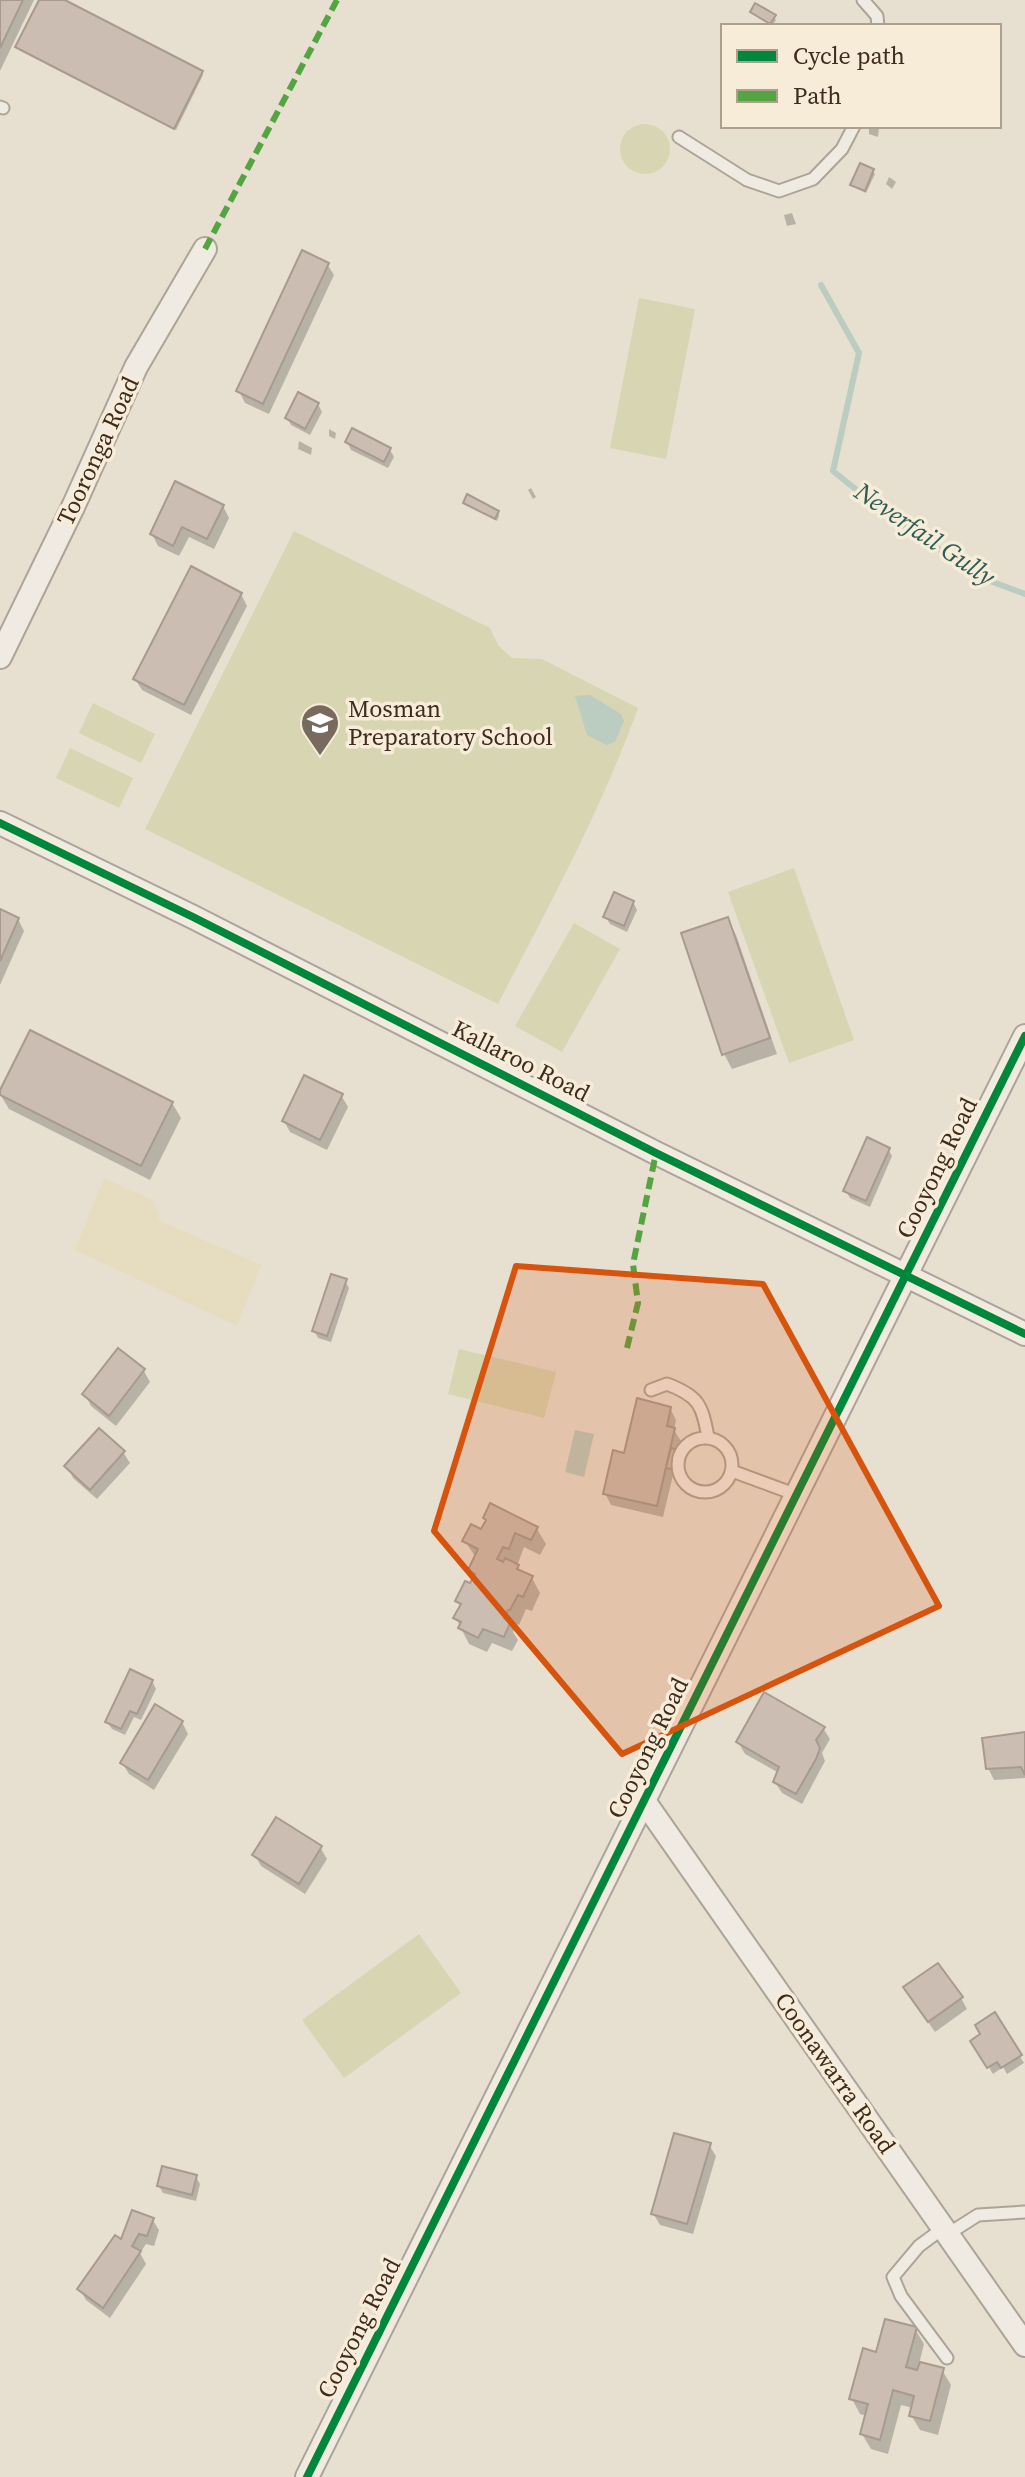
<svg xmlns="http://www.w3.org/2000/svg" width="1025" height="2477" font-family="'Source Serif 4',serif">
  <rect width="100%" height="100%" fill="#e7dfd0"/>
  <path fill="#e6ddc0" d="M104 1178 154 1201 160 1221 261 1265 237 1326 75 1250Z"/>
  <g fill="#d8d6b2">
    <circle cx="645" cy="149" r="25"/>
    <path d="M639 298 695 309 666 459 610 448Z"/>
    <path d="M294 531 490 628 498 645 512 658 542 659 638 708C601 811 548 907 498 1004L145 829Z"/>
    <path d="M93 703 155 734 141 763 79 733Z"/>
    <path d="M70 748 133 778 119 808 56 778Z"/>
    <path d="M794 868 854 1040 789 1063 728 892Z"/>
    <path d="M574 923 620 949 562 1052 515 1026Z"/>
    <path d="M459 1349 556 1372 544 1418 448 1394Z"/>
    <path d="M419 1934 461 1993 344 2078 302 2020Z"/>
  </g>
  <g fill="#bbccc1">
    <path d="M590 695 621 714 624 721 615 742 607 745 587 735 575 696Z"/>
    <path d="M575 1430 594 1434 584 1477 565 1472Z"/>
  </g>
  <g fill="#0003">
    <path d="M2 0H34L0 71V5Z"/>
    <path d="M41 0H61L202 72 203 75 176 130 19 50 18 47Z"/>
    <path d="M752 12 774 17 776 20 772 26Z"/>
    <path d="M869 126 879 128 878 137 869 134Z"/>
    <path d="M873 171 875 174 866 193 854 187 852 184Z"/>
    <path d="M889 177 896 182 892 189 886 184Z"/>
    <path d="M792 213 796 224 787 226 784 215Z"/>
    <path d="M327 264 334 275 269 414 245 403 239 391Z"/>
    <path d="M318 404 322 412 310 435 291 425 287 418Z"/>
    <path d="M329 429 336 433 335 439 329 436Z"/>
    <path d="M299 441 312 448 311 455 298 449Z"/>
    <path d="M347 442 390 450 394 457 388 468 351 450Z"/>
    <path d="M531 488 536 497 533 499 528 490Z"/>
    <path d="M465 502 498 513 499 516 497 521Z"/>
    <path d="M223 506 229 518 214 549 189 537 179 556 158 546 152 534Z"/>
    <path d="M241 594 247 606 191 715 142 690 135 679Z"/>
    <path d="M633 902 637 910 627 932 610 924 606 917Z"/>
    <path d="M0 911 18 919 24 931 0 985Z"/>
    <path d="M728 920 736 935 777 1054 732 1069 724 1054Z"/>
    <path d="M0 1094 172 1103 181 1118 150 1180 9 1109Z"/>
    <path d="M341 1095 348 1107 327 1150 290 1132 284 1121Z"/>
    <path d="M888 1149 892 1156 870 1207 850 1198 845 1190Z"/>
    <path d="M345 1281 349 1288 331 1342 318 1338 314 1330Z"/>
    <path d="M119 1351 144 1371 150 1382 116 1426 91 1406 85 1394Z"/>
    <path d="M670 1408 676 1420 674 1430 681 1441 678 1452 687 1456 683 1473 674 1471 663 1517 611 1505 605 1493 625 1456Z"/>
    <path d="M123 1452 130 1463 97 1499 73 1478 67 1466Z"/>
    <path d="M485 1518 537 1529 546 1544 540 1555 524 1547 517 1566 521 1573 532 1578 540 1593 532 1611 526 1609 519 1625 517 1624 513 1632 518 1640 512 1651 492 1643 487 1652 469 1644 456 1618 461 1607 458 1601 475 1578 470 1570 476 1558 465 1541 482 1532 487 1522Z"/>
    <path d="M152 1681 156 1689 141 1720 134 1717 125 1735 112 1729 107 1722Z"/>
    <path d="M182 1722 188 1734 154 1790 129 1774 122 1763Z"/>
    <path d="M823 1728 830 1739 822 1753 825 1761 802 1804 782 1793 775 1782 779 1773 745 1754 738 1742Z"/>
    <path d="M1025 1734V1778L994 1780 988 1768Z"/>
    <path d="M320 1847 327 1859 305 1894 261 1866 255 1855Z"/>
    <path d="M961 1998 967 2009 935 2032 912 1999Z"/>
    <path d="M994 2015 1024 2063 1007 2074 1003 2067 993 2074 973 2041 983 2035Z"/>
    <path d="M709 2145 716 2156 693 2234 660 2225 653 2213Z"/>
    <path d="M196 2177 200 2184 196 2201 163 2193 159 2186Z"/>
    <path d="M152 2219 159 2230 154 2246 146 2244 140 2253 146 2264 110 2318 86 2300 80 2289 122 2242Z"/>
    <path d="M915 2329 924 2344 919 2364 942 2370 951 2385 938 2435 920 2430 911 2415 913 2408 901 2405 888 2454 871 2449 862 2434 867 2416 860 2414 852 2399 878 2354Z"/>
  </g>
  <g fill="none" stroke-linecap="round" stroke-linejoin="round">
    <path stroke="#bbccc1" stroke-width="6" d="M821 285 859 353 833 471 888 515 982 578 1025 594"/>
  </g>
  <g fill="#cbbdb1" stroke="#a89a8f" stroke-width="2">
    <path d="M0 0H23L0 48Z"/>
    <path d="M39 0H65L203 71 174 129 15 47Z"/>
    <path d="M755 3 776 15 770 24 750 12Z"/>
    <path d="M860 163 874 169 865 191 850 185Z"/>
    <path d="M302 250 329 263 263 404 236 391Z"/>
    <path d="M298 392 319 403 305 429 285 418Z"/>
    <path d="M352 428 391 448 384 462 345 442Z"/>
    <path d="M175 481 224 505 207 539 182 527 173 546 150 534Z"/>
    <path d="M467 494 499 511 495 519 463 503Z"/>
    <path d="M191 566 242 593 184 705 133 679Z"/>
    <path d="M614 892 634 901 624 926 603 917Z"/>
    <path d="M0 909 19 918 0 961Z"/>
    <path d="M728 917 770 1038 722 1055 681 933Z"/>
    <path d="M30 1030 173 1102 141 1166 0 1095V1090Z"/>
    <path d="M304 1075 343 1094 320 1140 282 1121Z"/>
    <path d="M867 1137 890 1148 866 1201 843 1191Z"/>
    <path d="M331 1274 347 1279 327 1336 312 1331Z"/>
    <path d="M118 1348 145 1369 109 1416 82 1394Z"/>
    <path d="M637 1398 671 1407 667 1426 675 1428 657 1506 603 1494 613 1450 624 1453Z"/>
    <path d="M99 1428 125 1451 90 1490 64 1466Z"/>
    <path d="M671 1448 686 1452 682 1471 666 1468Z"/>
    <path d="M490 1503 538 1527 531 1540 515 1533 509 1549 503 1547 497 1559 503 1562 505 1558 519 1565 517 1569 533 1576 523 1597 518 1595 510 1610H508L504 1618 510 1623 504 1637 483 1629 478 1638 458 1628 461 1622 453 1618 461 1604 455 1601 465 1581 470 1583 475 1574 468 1570 478 1549 462 1541 471 1524 481 1529 486 1520 483 1518Z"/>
    <path d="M130 1669 153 1680 137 1714 130 1711 121 1729 105 1722Z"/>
    <path d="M764 1692 825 1727 816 1740 820 1748 816 1759 796 1794 773 1782 779 1767 736 1742Z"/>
    <path d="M155 1704 183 1721 148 1780 120 1763Z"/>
    <path d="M1025 1732V1775L1021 1767 986 1769 982 1738Z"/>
    <path d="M276 1817 322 1846 299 1884 252 1855Z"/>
    <path d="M938 1963 963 1997 928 2022 903 1987Z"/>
    <path d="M995 2012 1022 2055 1001 2068 997 2062 987 2068 970 2041 980 2034 975 2025Z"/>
    <path d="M674 2133 711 2143 687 2224 651 2214Z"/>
    <path d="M162 2166 197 2175 192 2195 157 2186Z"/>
    <path d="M132 2210 154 2218 147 2236 139 2234 132 2246 141 2251 103 2308 77 2289 115 2235 121 2239Z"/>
    <path d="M885 2319 917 2327 906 2367 917 2370 920 2362 944 2368 930 2421 909 2416 914 2396 893 2390 880 2440 860 2434 868 2404 849 2399 863 2348 876 2352Z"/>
  </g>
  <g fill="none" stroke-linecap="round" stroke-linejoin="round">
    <g stroke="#ada498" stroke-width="15">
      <g id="lane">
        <path d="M863 0 877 16 878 26"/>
        <path d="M0 107 3 108"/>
        <path d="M679 137 747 180 779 191 813 179 842 149 854 126"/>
        <path d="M651 1390 667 1384C699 1396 702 1405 708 1437"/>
        <circle cx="705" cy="1465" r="27"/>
        <path d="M732 1471 797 1495"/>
        <path d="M940 2224 938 2232 919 2246 893 2277 901 2296 947 2358"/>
        <path d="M948 2234 978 2215 1025 2212"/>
      </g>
    </g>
    <g stroke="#ada498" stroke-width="26">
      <g id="street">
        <path d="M0 657 73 507 136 367 205 249"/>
        <path d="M0 823 193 917 656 1153 1025 1334"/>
        <path d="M644 1801 1025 2345"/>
        <path d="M307 2477 1025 1036"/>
      </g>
    </g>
    <use href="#lane" stroke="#efeae2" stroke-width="11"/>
    <use href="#street" stroke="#efeae2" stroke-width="22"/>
    <g stroke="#54a441" stroke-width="6" stroke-dasharray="12 6" stroke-linecap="butt">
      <path d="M205 249 337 0"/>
      <path d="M627 1348 638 1303 633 1264 656 1153"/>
    </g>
    <g stroke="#f7ecd7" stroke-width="13">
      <g id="cycleway">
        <path d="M0 823 193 917 656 1153 1025 1334"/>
        <path d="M307 2477 1025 1036"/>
      </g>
    </g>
    <use href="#cycleway" stroke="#00873e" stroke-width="8"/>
  </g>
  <path fill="#d7540e" fill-opacity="0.2" stroke="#d7540e" stroke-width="6" stroke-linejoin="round" d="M516 1266 763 1284 939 1606 622 1754 434 1531Z"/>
  <defs>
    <g id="school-pin" transform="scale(2)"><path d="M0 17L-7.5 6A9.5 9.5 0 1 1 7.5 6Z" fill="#786b5d" stroke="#f7ecd7"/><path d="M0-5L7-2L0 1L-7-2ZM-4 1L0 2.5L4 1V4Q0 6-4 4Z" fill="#fff"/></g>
  </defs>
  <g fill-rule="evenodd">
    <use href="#school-pin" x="320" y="723"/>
  </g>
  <g text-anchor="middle" stroke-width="7" stroke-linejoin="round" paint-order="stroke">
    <g font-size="24" fill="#3d2c1f" stroke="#f7ecd7">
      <text transform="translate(98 451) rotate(-65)" y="8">Tooronga Road</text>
      <text transform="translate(521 1061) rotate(27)" y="8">Kallaroo Road</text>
      <text transform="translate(937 1168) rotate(-64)" y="8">Cooyong Road</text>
      <text transform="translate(648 1748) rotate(-64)" y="8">Cooyong Road</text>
      <text transform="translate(835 2073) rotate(55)" y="8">Coonawarra Road</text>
      <text transform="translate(359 2328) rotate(-63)" y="8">Cooyong Road</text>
    </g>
    <g font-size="24" fill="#3d2c1f" stroke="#f7ecd7" text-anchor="start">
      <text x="348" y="717">Mosman<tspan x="348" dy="28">Preparatory School</tspan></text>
    </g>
    <g font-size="26" font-style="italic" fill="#2e5d58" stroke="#f7ecd7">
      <text transform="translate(925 534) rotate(34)" y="9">Neverfail Gully</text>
    </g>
  </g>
  <rect x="721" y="24" width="280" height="104" fill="#f7ecd7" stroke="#ad9f8d" stroke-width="2"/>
  <rect x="737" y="50" width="40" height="12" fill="#00873e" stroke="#ad9f8d" stroke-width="2"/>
  <text x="793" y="64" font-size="24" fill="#3d2c1f">Cycle path</text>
  <rect x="737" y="90" width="40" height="12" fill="#54a441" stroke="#ad9f8d" stroke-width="2"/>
  <text x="793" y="104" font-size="24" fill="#3d2c1f">Path</text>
</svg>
